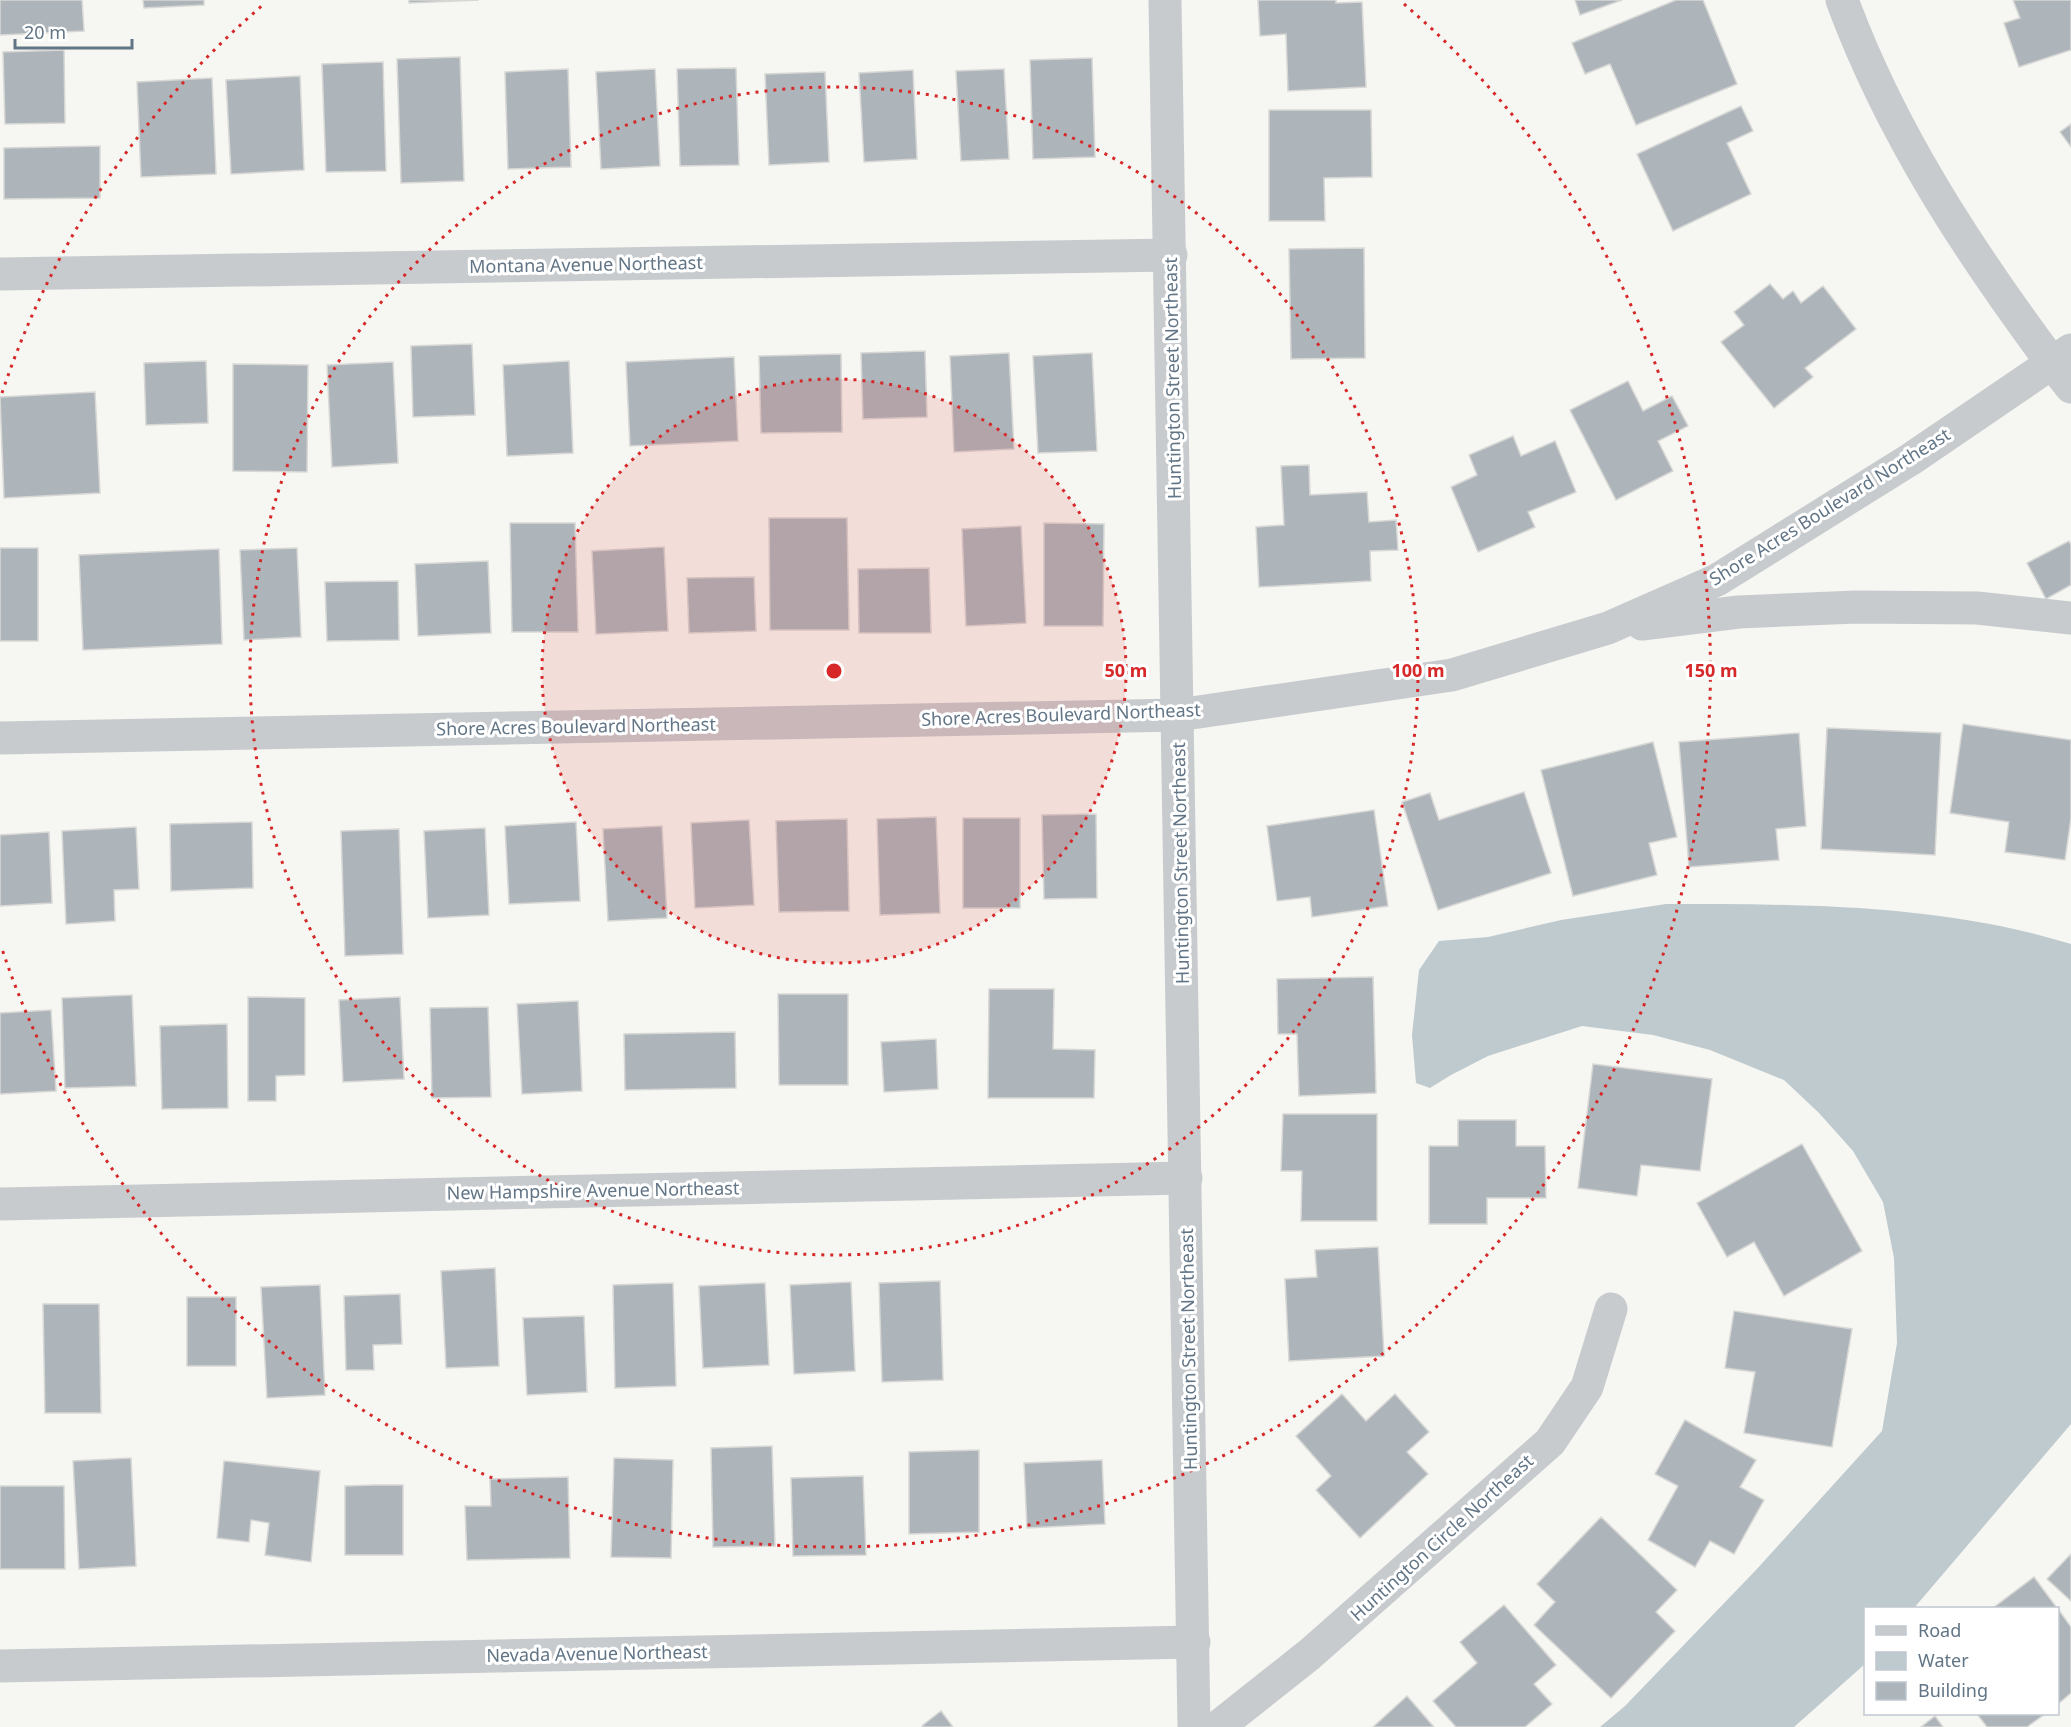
<svg xmlns="http://www.w3.org/2000/svg" width="2071" height="1727" font-family="'Noto Sans',sans-serif">
  <rect width="100%" height="100%" fill="#f6f6f2"/>
  <path fill="#bfcacf" d="M1666 904C1800 904 1942 904 2071 944V1424L1914 1608H1866L1865 1664 1794 1727H1600L1625 1706 1756 1570 1882 1431 1897 1343 1894 1258 1883 1202 1853 1151 1819 1113 1784 1080 1710 1050 1653 1035 1582 1026 1488 1056 1451 1075 1430 1088 1416 1083 1412 1035 1419 970 1439 941 1488 937 1561 920Z"/>
  <g fill="#adb5bb" stroke="#d7d7d5" stroke-width="1.5">
    <path d="M0 0H82L84 31 0 35Z"/>
    <path d="M143 0H204V5L144 8Z"/>
    <path d="M409 0H479L409 3Z"/>
    <path d="M1258 0H1336V3L1362 2 1366 87 1288 91 1286 34 1260 36Z"/>
    <path d="M1575 0H1622L1580 15Z"/>
    <path d="M1676 0H1703L1737 84 1636 125 1610 64 1585 74 1572 43Z"/>
    <path d="M2013 0H2071V50L2019 67 2004 23 2020 18Z"/>
    <path d="M64 50 65 123 5 124 3 52Z"/>
    <path d="M460 57 464 181 401 183 397 59Z"/>
    <path d="M1092 58 1095 157 1033 159 1030 60Z"/>
    <path d="M383 62 386 171 326 172 322 64Z"/>
    <path d="M736 68 739 165 680 166 677 69Z"/>
    <path d="M568 69 571 167 508 169 505 72Z"/>
    <path d="M655 69 660 166 601 169 596 72Z"/>
    <path d="M1004 69 1009 159 961 161 956 71Z"/>
    <path d="M913 70 917 159 864 162 859 73Z"/>
    <path d="M825 72 829 162 769 165 765 74Z"/>
    <path d="M300 76 304 170 231 174 226 80Z"/>
    <path d="M212 78 216 174 141 177 137 82Z"/>
    <path d="M1741 106 1753 131 1727 143 1751 194 1673 231 1637 154Z"/>
    <path d="M1269 110H1371L1372 177 1324 178 1325 221H1269Z"/>
    <path d="M2071 124V147L2060 132Z"/>
    <path d="M100 146V198L4 199V148Z"/>
    <path d="M1364 248 1365 358 1291 359 1289 249Z"/>
    <path d="M1770 284 1783 299 1793 291 1801 303 1823 286 1856 329 1805 368 1813 377 1774 408 1721 342 1744 325 1734 312Z"/>
    <path d="M472 344 475 415 413 417 411 346Z"/>
    <path d="M925 351 927 417 863 419 861 353Z"/>
    <path d="M1009 353 1014 449 954 452 950 356Z"/>
    <path d="M1092 353 1097 451 1038 453 1033 356Z"/>
    <path d="M841 354 842 432 761 433 759 356Z"/>
    <path d="M734 357 738 441 630 446 626 362Z"/>
    <path d="M206 361 208 423 146 425 144 363Z"/>
    <path d="M569 361 573 453 507 456 503 365Z"/>
    <path d="M393 362 398 463 332 467 327 365Z"/>
    <path d="M233 364 308 365 307 472 233 471Z"/>
    <path d="M1628 381 1643 411 1672 396 1688 426 1658 441 1673 471 1616 500 1570 410Z"/>
    <path d="M95 392 100 493 4 498 0 397Z"/>
    <path d="M1513 436 1521 456 1555 441 1576 492 1528 512 1535 527 1478 552 1451 487 1477 475 1469 455Z"/>
    <path d="M1309 465 1310 495 1367 492 1369 522 1396 520 1398 550 1370 551 1371 581 1259 587 1256 527 1284 525 1281 466Z"/>
    <path d="M769 518H847L849 630H770Z"/>
    <path d="M510 523H575L578 632H512Z"/>
    <path d="M1044 523 1104 524 1103 626H1044Z"/>
    <path d="M1021 526 1026 623 966 626 962 529Z"/>
    <path d="M2069 541 2071 545V585L2046 599 2027 563Z"/>
    <path d="M664 547 668 631 596 634 592 551Z"/>
    <rect x="0" y="548" width="38" height="93"/>
    <path d="M297 548 301 637 244 640 240 550Z"/>
    <path d="M219 549 222 644 83 650 79 555Z"/>
    <path d="M488 561 491 633 418 636 415 564Z"/>
    <path d="M929 568 931 633H859L858 569Z"/>
    <path d="M754 577 756 631 689 633 687 578Z"/>
    <path d="M398 581 399 640 327 641 325 582Z"/>
    <path d="M1963 724 2071 740V818L2065 860 2005 852 2009 822 1950 813Z"/>
    <path d="M1827 728 1941 733 1935 855 1821 849Z"/>
    <path d="M1799 733 1806 826 1776 829 1779 860 1689 867 1679 742Z"/>
    <path d="M1653 742 1677 837 1649 843 1657 875 1573 896 1541 770Z"/>
    <path d="M1524 792 1551 873 1438 910 1402 802 1430 793 1439 820Z"/>
    <path d="M1374 810 1388 906 1312 917 1310 897 1277 901 1267 826Z"/>
    <path d="M1096 814 1097 898 1044 899 1042 815Z"/>
    <path d="M936 817 940 913 880 915 877 819Z"/>
    <rect x="963" y="818" width="57" height="90"/>
    <path d="M847 819 849 911 779 912 776 821Z"/>
    <path d="M749 820 754 905 695 908 691 823Z"/>
    <path d="M252 822 253 888 171 891 170 824Z"/>
    <path d="M576 822 580 901 509 904 505 826Z"/>
    <path d="M662 826 667 918 608 921 603 829Z"/>
    <path d="M136 827 139 889 114 890 115 921 66 924 62 831Z"/>
    <path d="M485 828 489 915 428 918 424 831Z"/>
    <path d="M399 829 403 954 345 956 341 831Z"/>
    <path d="M49 832 52 903 0 906V835Z"/>
    <path d="M1373 977 1376 1093 1299 1096 1297 1034H1278L1277 979Z"/>
    <path d="M989 989H1054L1053 1049 1095 1050 1094 1098H988Z"/>
    <path d="M778 994H848V1085H779Z"/>
    <path d="M132 995 136 1086 65 1088 62 998Z"/>
    <path d="M248 997 305 998V1075L276 1076V1101H248Z"/>
    <path d="M400 997 404 1079 343 1082 339 1000Z"/>
    <path d="M578 1001 582 1091 522 1094 517 1004Z"/>
    <path d="M488 1007 491 1097 432 1098 430 1008Z"/>
    <path d="M51 1010 56 1091 0 1094V1013Z"/>
    <path d="M227 1024 228 1108 162 1109 160 1026Z"/>
    <path d="M735 1032 736 1088 625 1090 624 1034Z"/>
    <path d="M936 1039 938 1089 884 1092 881 1042Z"/>
    <path d="M1593 1064 1712 1079 1700 1171 1641 1165 1637 1196 1578 1188Z"/>
    <path d="M1283 1114H1377V1221H1301L1302 1171H1281Z"/>
    <path d="M1458 1120H1516V1146H1545L1546 1198H1487V1224H1429V1146H1458Z"/>
    <path d="M1802 1144 1862 1251 1784 1296 1754 1242 1727 1257 1697 1203Z"/>
    <path d="M1378 1247 1384 1356 1289 1361 1285 1279 1317 1277 1315 1250Z"/>
    <path d="M495 1268 499 1366 446 1368 441 1271Z"/>
    <path d="M940 1281 943 1380 882 1382 879 1283Z"/>
    <path d="M851 1282 855 1371 794 1374 790 1285Z"/>
    <path d="M673 1283 676 1386 615 1388 613 1285Z"/>
    <path d="M765 1283 769 1365 703 1368 699 1286Z"/>
    <path d="M320 1285 325 1395 267 1398 261 1287Z"/>
    <path d="M400 1294 402 1344 373 1345 374 1370H346L344 1296Z"/>
    <rect x="187" y="1297" width="49" height="69"/>
    <path d="M43 1304H99L101 1413H45Z"/>
    <path d="M1734 1311 1852 1329 1832 1447 1744 1433 1755 1372 1725 1368Z"/>
    <path d="M584 1316 587 1392 527 1395 523 1318Z"/>
    <path d="M1342 1394 1366 1421 1395 1394 1429 1432 1407 1452 1428 1474 1360 1538 1316 1490 1331 1476 1296 1436Z"/>
    <path d="M1685 1420 1756 1460 1740 1487 1764 1500 1734 1554 1710 1541 1695 1567 1648 1540 1678 1486 1655 1474Z"/>
    <path d="M772 1446 775 1546 713 1547 711 1448Z"/>
    <path d="M979 1450V1532L909 1534V1452Z"/>
    <path d="M131 1458 136 1566 79 1569 73 1461Z"/>
    <path d="M614 1458 673 1460 671 1558 611 1557Z"/>
    <path d="M1102 1460 1105 1524 1027 1528 1024 1463Z"/>
    <path d="M224 1461 320 1471 311 1562 265 1555 269 1523 251 1520 249 1542 217 1538Z"/>
    <path d="M863 1476 866 1555 793 1556 791 1478Z"/>
    <path d="M568 1477 570 1558 467 1560 465 1506H491L490 1479Z"/>
    <path d="M374 1485H403V1555H345V1486Z"/>
    <path d="M0 1486H64L65 1569H0Z"/>
    <path d="M1601 1517 1677 1590 1656 1612 1675 1631 1611 1698 1534 1625 1555 1602 1537 1584Z"/>
    <path d="M2071 1554V1601L2047 1579Z"/>
    <path d="M2034 1577 2057 1608H1993Z"/>
    <path d="M1504 1605 1556 1665 1534 1684 1552 1704 1525 1727H1456L1433 1701 1477 1663 1460 1642Z"/>
    <path d="M2058 1609 2071 1627V1693L2058 1704Z"/>
    <path d="M1407 1696 1434 1727H1373Z"/>
    <path d="M941 1711 953 1727H922L923 1725Z"/>
    <path d="M1977 1714H2045L2027 1727H1987Z"/>
    <path d="M1935 1716 1943 1727H1921Z"/>
  </g>
  <g fill="none" stroke-linecap="round" stroke-linejoin="round">
    <g stroke="#c8cbce" stroke-width="33">
      <path d="M1165 0 1194 1727"/>
      <path d="M1842 0C1891 133 1968 250 2052 363"/>
      <path d="M0 274 1171 255"/>
      <path d="M0 1204 1186 1178"/>
      <path d="M0 1666 1194 1642"/>
      <path d="M1218 1727 1310 1654 1550 1442 1587 1387 1611 1309"/>
    </g>
    <g stroke="#c8cbce" stroke-width="33">
      <path d="M2052 363 2071 387"/>
      <path d="M1642 624 1739 612 1856 607 1977 608 2071 618"/>
      <path d="M0 738 1178 715 1452 675 1608 628 1717 580 1911 459 2071 350"/>
    </g>
  </g>
  <circle cx="834" cy="671" r="292" fill="#d62828" fill-opacity=".12"/>
  <g fill="none" stroke="#d62828" stroke-width="3" stroke-dasharray="3 6">
    <circle cx="834" cy="671" r="292"/>
    <circle cx="834" cy="671" r="584"/>
    <path d="M2 393A877 877 0 0 1 264 4M1404 4A877 877 0 1 1 2 949"/>
  </g>
  <g text-anchor="middle" stroke-width="6" stroke-linejoin="round" paint-order="stroke">
    <g font-size="18" fill="#627586" stroke="#fff">
      <text transform="translate(586 265) rotate(-1)" y="6">Montana Avenue Northeast</text>
      <text transform="translate(1173 378) rotate(-91)" y="6">Huntington Street Northeast</text>
      <text transform="translate(1830 507) rotate(-32)" y="6">Shore Acres Boulevard Northeast</text>
      <text transform="translate(1061 715) rotate(-2)" y="6">Shore Acres Boulevard Northeast</text>
      <text transform="translate(576 727) rotate(-1)" y="6">Shore Acres Boulevard Northeast</text>
      <text transform="translate(1181 863) rotate(-91)" y="6">Huntington Street Northeast</text>
      <text transform="translate(593 1191) rotate(-1)" y="6">New Hampshire Avenue Northeast</text>
      <text transform="translate(1189 1349) rotate(-91)" y="6">Huntington Street Northeast</text>
      <text transform="translate(1442 1538) rotate(-42)" y="6">Huntington Circle Northeast</text>
      <text transform="translate(597 1654) rotate(-1)" y="6">Nevada Avenue Northeast</text>
    </g>
  </g>
  <circle cx="834" cy="671" r="9" fill="#d62828" stroke="#fff" stroke-width="3"/>
  <g font-size="18" text-anchor="middle" font-weight="bold" fill="#d62828" stroke="#fff" stroke-width="6" stroke-linejoin="round" paint-order="stroke">
    <text x="1126" y="677">50 m</text>
    <text x="1418" y="677">100 m</text>
    <text x="1711" y="677">150 m</text>
  </g>
  <rect x="1864" y="1607" width="195" height="108" fill="#ffffff" stroke="#c0c8cf" stroke-width="1.5"/>
  <rect x="1876" y="1626" width="30" height="9" fill="#c8cbce" stroke="#c0c8cf" stroke-width="1.5"/>
  <text x="1918" y="1637" font-size="18" fill="#627586">Road</text>
  <rect x="1876" y="1652" width="30" height="18" fill="#bfcacf" stroke="#c0c8cf" stroke-width="1.5"/>
  <text x="1918" y="1667" font-size="18" fill="#627586">Water</text>
  <rect x="1876" y="1682" width="30" height="18" fill="#adb5bb" stroke="#c0c8cf" stroke-width="1.5"/>
  <text x="1918" y="1697" font-size="18" fill="#627586">Building</text>
  <path d="M15 39v9h117v-9" fill="none" stroke="#627586" stroke-width="3"/>
  <text x="24" y="39" font-size="18" fill="#627586" stroke="#ffffff" stroke-width="4.5" paint-order="stroke">20 m</text>
</svg>
